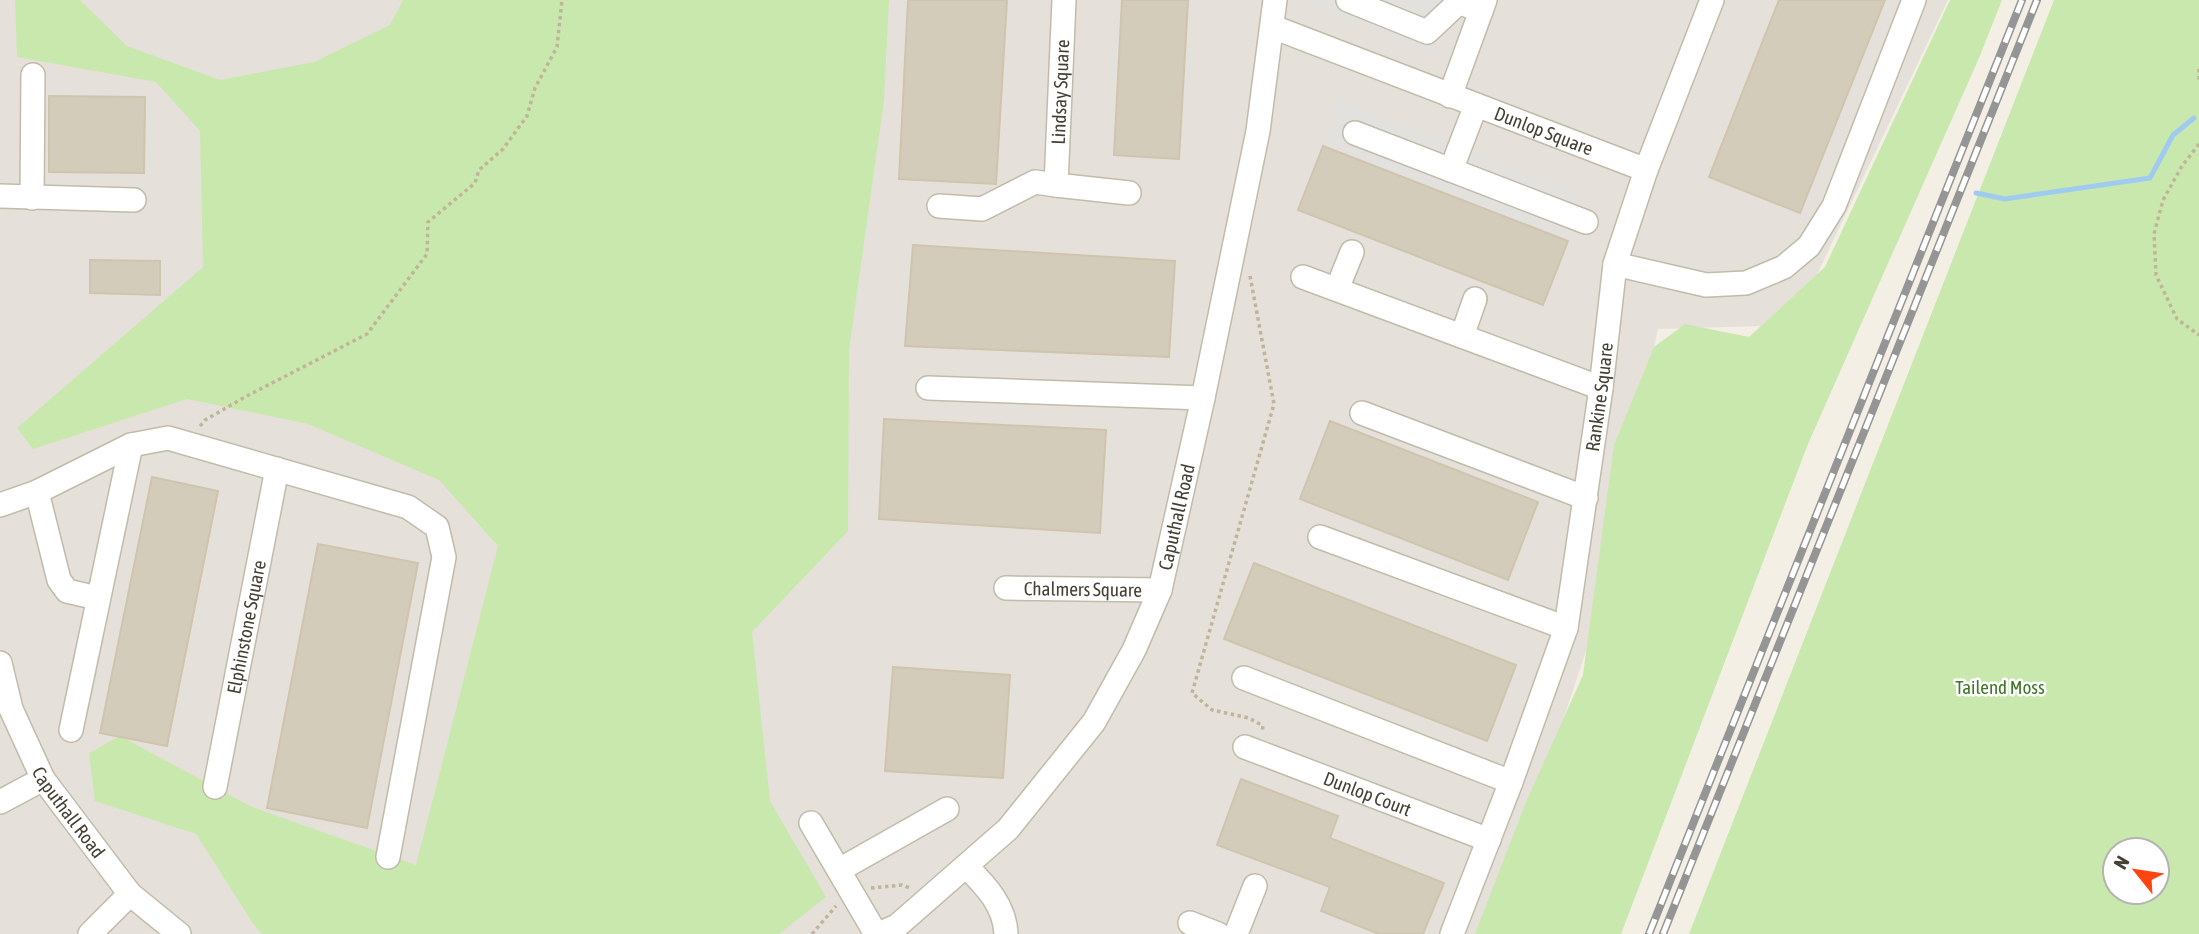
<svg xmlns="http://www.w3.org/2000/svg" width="2199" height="934" font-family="'Asap Condensed',sans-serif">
  <rect width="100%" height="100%" fill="#f3efe5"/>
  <path fill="#e5e1da" d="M0 0H1948L1800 310 1762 326 1658 329 1592 633 1492 934H0Z"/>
  <g fill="#c9e8ad" fill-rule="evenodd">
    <path d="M15 0H80L127 46 220 80 314 62 390 25 403 0H889L884 100 849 350 848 531 752 632 770 801 826 897 779 934H262L252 922 196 834 95 801 89 753 120 736 252 807 416 865 498 546 439 480 308 424 187 399 33 449 17 428 203 267 200 131 156 82 17 57Z"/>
    <path d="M1950 0H2002L1979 58 1808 444 1621 934H1475L1526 802 1583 675 1614 445 1654 347 1685 324 1749 337 1825 267Z"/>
    <path d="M2054 0H2199V934H1689ZM2115 850H2157V892H2115Z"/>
  </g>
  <g fill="#e3e1dd">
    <path d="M1303 0H1453L1432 55Z"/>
    <path d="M1339 100 1580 194 1563 238 1322 145Z"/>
  </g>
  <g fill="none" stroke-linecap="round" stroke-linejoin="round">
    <path stroke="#a0cbf1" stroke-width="5" d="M1976 193 2005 199 2150 178 2173 135 2194 118"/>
  </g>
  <g fill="#d4ccba" stroke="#cfc4ad" stroke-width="2">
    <path d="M908 0H1007L996 184 899 179Z"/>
    <path d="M1122 0H1188L1179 159 1114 155Z"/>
    <path d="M1779 0H1885L1800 213 1709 177Z"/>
    <path d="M49 96 145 97 144 173 49 172Z"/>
    <path d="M1323 146 1568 241 1543 305 1298 210Z"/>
    <path d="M913 245 1175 261 1169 357 905 346Z"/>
    <path d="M90 260 160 261V295L90 293Z"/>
    <path d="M884 419 1106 430 1100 533 879 519Z"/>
    <path d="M1330 421 1538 502 1508 580 1300 499Z"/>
    <path d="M152 477 218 491 167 746 100 733Z"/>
    <path d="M318 544 418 563 367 828 267 808Z"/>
    <path d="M1254 563 1516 665 1487 741 1224 639Z"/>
    <path d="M893 667 1010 675 1003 778 885 771Z"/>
    <path d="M1241 779 1338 816 1330 838 1444 883 1423 934H1379L1321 911 1330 887 1217 845Z"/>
  </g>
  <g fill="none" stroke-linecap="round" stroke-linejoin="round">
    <g stroke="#c1bbaa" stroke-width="26">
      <g id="minor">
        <path d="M1348 0 1427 32 1459 2 1481 11"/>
        <path id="s1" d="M1273 27 1646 170"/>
        <path d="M1450 96 1485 0"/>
        <path d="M1355 133 1586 222"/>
        <path d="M1451 170 1476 105"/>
        <path d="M1056 185 1129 193"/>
        <path d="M0 196 134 200"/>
        <path d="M32 198 33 75"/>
        <path id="s2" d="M939 206 982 209 1035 182 1056 185 1064 0"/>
        <path d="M1615 264 1706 285 1746 283 1784 267 1809 246 1834 206 1914 0"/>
        <path d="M1303 277 1601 388"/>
        <path d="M1337 289 1352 252"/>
        <path d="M1462 336 1475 299"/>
        <path d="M928 388 1203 398"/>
        <path d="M1362 413 1586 498"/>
        <path d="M37 492 59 580 67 591 97 598"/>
        <path d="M0 505 37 492 131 445 168 438 408 507 437 527 444 557 388 857"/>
        <path d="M1320 537 1566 628"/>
        <path id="s3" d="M1006 588 1160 590"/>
        <path id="s4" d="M0 663 11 709 43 779 130 894 179 934"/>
        <path d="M1244 678 1511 782"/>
        <path d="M71 730 131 445"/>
        <path id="s5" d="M1245 747 1489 840"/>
        <path id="s6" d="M215 787 277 469"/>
        <path d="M0 802 43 779"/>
        <path d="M811 823 876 934"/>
        <path d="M967 867C986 886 1005 906 1006 934"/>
        <path d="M839 870 947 809"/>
        <path d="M1190 923 1218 934"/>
        <path d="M90 934 130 894"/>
        <path id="s7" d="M879 934 897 926 1008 829 1094 722 1134 650 1160 590 1203 398 1258 131 1275 0"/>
        <path d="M1236 934 1255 886"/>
        <path id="s8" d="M1452 934 1511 782 1566 628 1601 388 1615 264 1646 170 1712 0"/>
      </g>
    </g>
    <g stroke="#c0b598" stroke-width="3.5" stroke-dasharray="3.5 3.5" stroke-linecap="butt">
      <path d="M2199 69V81"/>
      <path d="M2199 144 2182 166 2163 200 2154 234 2156 275 2177 319 2199 335"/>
      <path d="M1250 276 1274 404 1192 693 1212 710 1249 718 1263 726 1262 732"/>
      <path d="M200 426 205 420 245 397 367 334 427 254 428 222 475 183 479 170 503 149 527 116 535 88 557 47 562 0"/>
      <path d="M871 888 902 885 912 889"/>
      <path d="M812 934 836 906"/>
    </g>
    <use href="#minor" stroke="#fff" stroke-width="23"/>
    <g stroke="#959595" stroke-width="8">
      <g id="rail">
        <path d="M1649 934 2022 0"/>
        <path d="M1663 934 2037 0"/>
      </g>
    </g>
    <use href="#rail" stroke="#fff" stroke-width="5" stroke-dasharray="16" stroke-linecap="butt"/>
  </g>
  <g text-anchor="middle" stroke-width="5" stroke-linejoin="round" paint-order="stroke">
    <g font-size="19" fill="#454034" stroke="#fff">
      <text dy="7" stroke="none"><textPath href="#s2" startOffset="217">Lindsay Square</textPath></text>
      <text dy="7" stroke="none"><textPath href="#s1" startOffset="290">Dunlop Square</textPath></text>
      <text dy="7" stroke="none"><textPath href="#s8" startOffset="560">Rankine Square</textPath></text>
      <text dy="7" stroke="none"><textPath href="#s7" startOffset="527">Caputhall Road</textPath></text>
      <text dy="7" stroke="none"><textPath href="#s3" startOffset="77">Chalmers Square</textPath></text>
      <text dy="7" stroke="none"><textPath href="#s6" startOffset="163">Elphinstone Square</textPath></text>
      <text dy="7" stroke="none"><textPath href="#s5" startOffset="131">Dunlop Court</textPath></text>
      <text dy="7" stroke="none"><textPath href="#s4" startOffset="166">Caputhall Road</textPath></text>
    </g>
    <g font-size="19" fill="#407827" stroke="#fff">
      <text x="2000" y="694">Tailend Moss</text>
    </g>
  </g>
  <g transform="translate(2136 871) rotate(300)"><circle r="33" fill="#ffffff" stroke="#b5b3ae" stroke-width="2"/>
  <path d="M0-5L12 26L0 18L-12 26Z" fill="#fd4411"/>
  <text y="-10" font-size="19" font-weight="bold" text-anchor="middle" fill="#454034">N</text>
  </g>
</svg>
